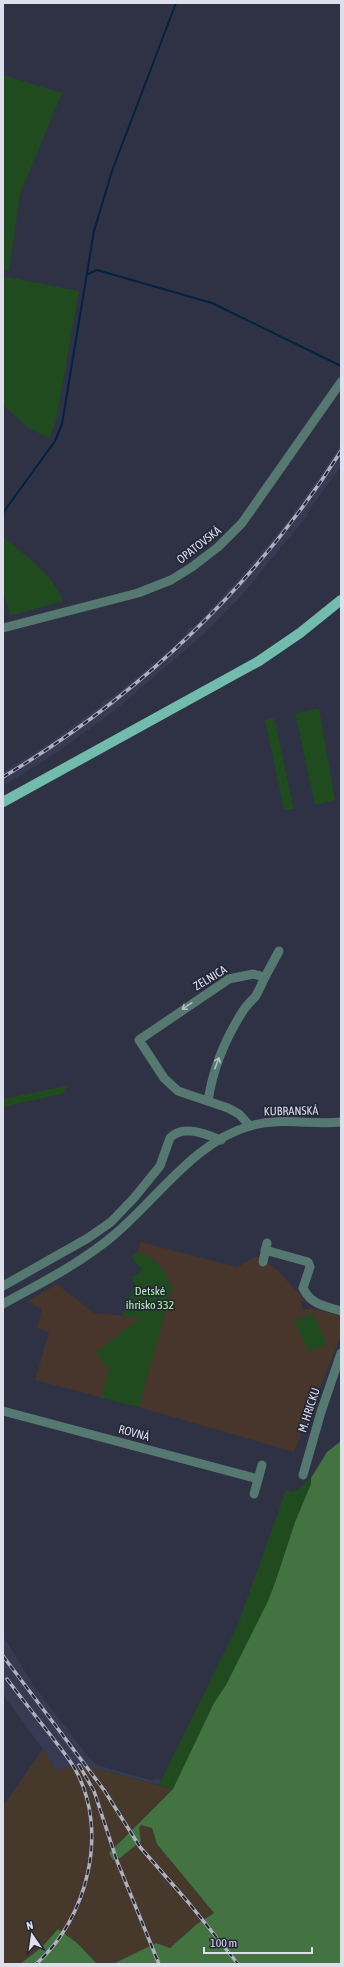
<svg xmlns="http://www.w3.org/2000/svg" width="344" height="1967" font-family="'Asap Condensed',sans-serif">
  <rect width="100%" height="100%" fill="#2f3144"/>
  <g fill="#373a53">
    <path d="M341 444V466L307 513 308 515 241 596 203 635 114 711 56 753 3 786V772L49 743 100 706 103 701 113 696 147 669 151 663H154L187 633V630L190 627H194L224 595 228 588H231L284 526 320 476Z"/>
    <path d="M3 1636 34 1686 89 1758 97 1765 150 1780 161 1779 159 1785 95 1768 56 1771 43 1749 3 1695Z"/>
  </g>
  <path fill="#46382a" d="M43 1749 56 1771 67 1766 95 1768 173 1789 109 1853 140 1833 139 1827 142 1825 152 1828 157 1844 214 1913 197 1924 170 1948 156 1943 113 1964H97L58 1929 42 1947 20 1964H3V1806Z"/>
  <path fill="#48362d" d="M141 1242 237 1267 256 1257H261L280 1273 304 1299 301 1303 303 1310 311 1308 341 1316 339 1321 341 1322V1336L294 1452 139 1407 35 1380 49 1332 37 1328 42 1309 29 1302V1300L57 1284 94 1313 163 1320 172 1287 157 1263 150 1257 137 1252Z"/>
  <g fill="#1f4b1e">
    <path d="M3 75 62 93 20 194 9 272 3 270Z"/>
    <path d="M3 276 79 291 56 421 49 438 27 427 3 405Z"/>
    <path d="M3 537C25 555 52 573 63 601L10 616 3 590Z"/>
    <path d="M319 708 335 800 315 805 295 713Z"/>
    <path d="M274 718 294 809 284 810 265 720Z"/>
    <path d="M69 1085 62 1094 3 1107V1099Z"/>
    <path d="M137 1252C156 1256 164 1271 172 1287L139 1407 101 1398 109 1370 96 1352 140 1318 122 1316 135 1283 131 1278 142 1270 131 1256Z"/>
    <path d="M312 1313 327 1344 309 1352 294 1321Z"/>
    <path d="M311 1478V1484L295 1522 276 1581 268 1601 226 1685 214 1703 173 1789 159 1785 238 1624 286 1490 294 1492Z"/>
  </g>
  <g fill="#437341">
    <path d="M341 1441V1964H113L156 1943 170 1948 197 1924 214 1913 157 1844 152 1828 141 1825 139 1828 141 1841 120 1858 113 1860 109 1853 173 1789 214 1703 226 1685 268 1601 276 1580 295 1522 311 1484V1478L327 1452Z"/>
    <path d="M58 1929 77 1943 97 1964H20L42 1947Z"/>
  </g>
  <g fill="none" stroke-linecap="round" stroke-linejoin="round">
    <g stroke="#012243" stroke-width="2">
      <path d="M88 274 97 270 212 303 341 366"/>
      <path d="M3 513 55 441 62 424 94 231 112 171 176 3"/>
    </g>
    <g stroke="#557870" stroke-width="9">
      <path d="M3 628 138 593 171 580 192 567 218 547 242 523 341 382"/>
      <path d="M265 977 279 951"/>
      <path d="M208 1101C213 1068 225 1039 243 1011 246 1006 251 1001 255 997 259 991 262 983 265 977L253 974 229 979 139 1040 164 1078 178 1091 228 1108 239 1114 250 1126"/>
      <path d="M265 1250 308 1262 310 1267 303 1288C311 1305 325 1306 341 1311"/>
      <path d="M263 1262 267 1243"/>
      <path d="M3 1286 88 1238 111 1222 134 1198 160 1166 170 1138C182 1124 206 1134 221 1140"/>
      <path d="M3 1304C41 1283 81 1263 114 1235 156 1200 195 1141 250 1126 280 1117 311 1125 341 1122"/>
      <path d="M3 1411 258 1479"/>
      <path d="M303 1475 321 1412 341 1353"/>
      <path d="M254 1494 262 1465"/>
    </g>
    <path stroke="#71bcad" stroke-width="10" d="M3 802 259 661 300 633 341 600"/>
    <g stroke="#afb1bf" stroke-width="3.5">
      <g id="rail">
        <path d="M3 777C139 696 256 585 341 451"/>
        <path d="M3 1656 104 1790 140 1847 188 1902 238 1964"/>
        <path d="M7 1679C22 1699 37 1718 52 1737 60 1748 69 1758 75 1769 110 1831 87 1919 36 1964"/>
        <path d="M79 1765 94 1791 117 1861 159 1964"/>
      </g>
    </g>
    <use href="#rail" stroke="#252739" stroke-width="2" stroke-dasharray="6" stroke-linecap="butt"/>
  </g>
  <defs><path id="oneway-shaft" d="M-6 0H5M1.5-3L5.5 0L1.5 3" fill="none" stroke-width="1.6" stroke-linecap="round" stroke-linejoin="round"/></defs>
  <g stroke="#b4c0c6">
    <use href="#oneway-shaft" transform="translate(187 1006) rotate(145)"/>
    <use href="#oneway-shaft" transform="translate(217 1063) rotate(-70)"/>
  </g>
  <g text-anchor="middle" stroke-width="3.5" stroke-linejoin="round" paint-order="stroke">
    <g font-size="12" fill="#dddfeb" stroke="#252739">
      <text transform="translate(199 545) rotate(-38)" y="4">OPATOVSKÁ</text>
      <text transform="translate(210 978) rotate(-31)" y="4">ZELNICA</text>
      <text transform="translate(291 1111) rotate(-1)" y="4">KUBRANSKÁ</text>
      <text transform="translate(309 1410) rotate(-72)" y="4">M. HRICKU</text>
      <text transform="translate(134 1433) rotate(15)" y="4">ROVNÁ</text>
    </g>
    <g font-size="12" fill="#b1f8ad" stroke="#252739">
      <text x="150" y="1295">Detské<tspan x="150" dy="14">ihrisko 332</tspan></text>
    </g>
  </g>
  <rect width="344" height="1967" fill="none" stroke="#dddfeb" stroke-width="8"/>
  <g transform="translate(32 1935) rotate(347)" stroke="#252739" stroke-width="3" paint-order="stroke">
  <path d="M0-3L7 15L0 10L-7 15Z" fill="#dddfeb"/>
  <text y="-6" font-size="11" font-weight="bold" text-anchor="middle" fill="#dddfeb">N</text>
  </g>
  <path d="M204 1947v6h108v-6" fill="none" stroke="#dddfeb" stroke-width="2"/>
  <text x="210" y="1947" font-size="12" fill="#dddfeb" stroke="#252739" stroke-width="3" paint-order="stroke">100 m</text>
</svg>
